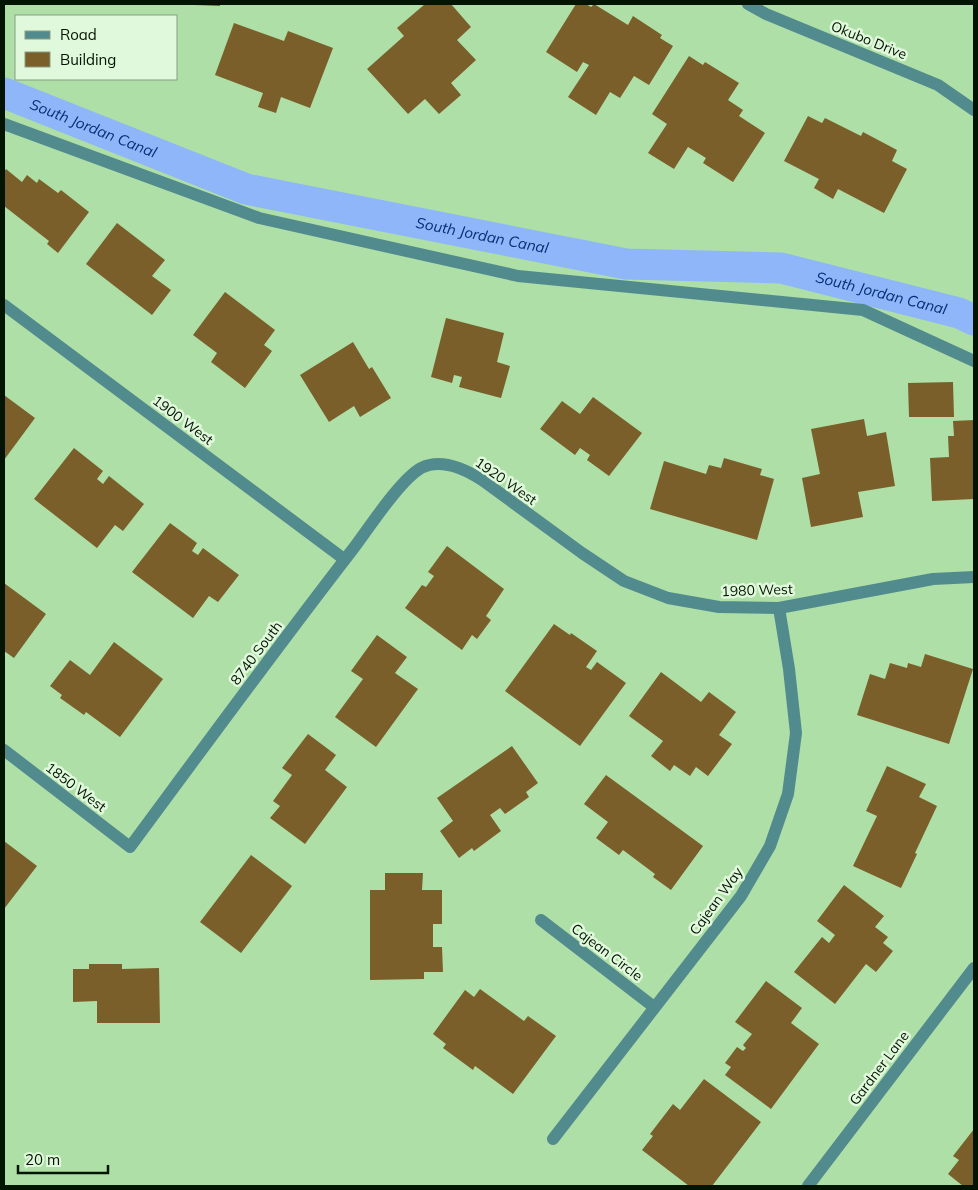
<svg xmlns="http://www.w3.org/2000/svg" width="978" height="1190" font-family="Mulish,sans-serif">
  <rect width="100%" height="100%" fill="#aedfa6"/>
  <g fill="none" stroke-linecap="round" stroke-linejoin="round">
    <path stroke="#8eb6f9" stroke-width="31" id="s1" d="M4 93 246 189 626 264 781 268 959 313 974 320"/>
  </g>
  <g fill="#7b5f2a">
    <path d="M195 4H220V6L195 5Z"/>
    <path d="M425 4H451L471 27 457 40 476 60 451 83 461 95 439 114 425 99 408 114 367 69 404 36 397 28Z"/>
    <path d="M576 4H586L591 7 594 4 628 25 633 16 662 35 660 38 673 46 649 85 634 76 620 98 610 92 596 115 568 97 589 65 583 62 577 72 546 52Z"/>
    <path d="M234 23 284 41 288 31 333 48 310 108 281 97 276 113 258 107 263 93 215 75Z"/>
    <path d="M689 56 703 65 705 62 739 83 728 100 743 110 739 116 765 133 733 182 703 163 706 158 688 147 674 169 648 153 667 124 652 114Z"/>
    <path d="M808 116 822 123 825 118 861 136 863 132 897 150 892 161 907 169 884 213 838 189 833 199 814 188 819 179 784 161Z"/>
    <path d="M6 169 22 182 27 175 37 183 39 179 58 193 61 190 89 212 58 253 47 244 49 241 4 206V172Z"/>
    <path d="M117 223 165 260 152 276 171 290 152 315 86 264Z"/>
    <path d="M225 292 275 330 264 345 272 351 245 388 211 362 217 353 193 335Z"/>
    <path d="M446 318 504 333 497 362 510 366 501 398 459 387 462 377 454 375 452 383 431 377Z"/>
    <path d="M353 342 369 369 372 367 391 398 360 417 354 406 329 422 300 375Z"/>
    <path d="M953 382 954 417H909L908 383Z"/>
    <path d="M4 395 35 418 4 460Z"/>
    <path d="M593 397 642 433 609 476 587 460 590 455 580 448 575 455 540 429 562 401 580 414Z"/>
    <path d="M864 419 867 436 886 432 895 486 858 492 863 517 811 527 802 478 820 474 811 429Z"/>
    <path d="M974 420V499L932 501 930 458 949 457 948 436H954L953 421Z"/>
    <path d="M74 448 103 471 97 479 103 484 109 476 144 504 123 531 115 525 97 548 34 499Z"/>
    <path d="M724 458 762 469 760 475 774 479 757 540 650 509 664 461 706 474 709 465 721 468Z"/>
    <path d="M170 523 197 543 192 551 198 555 203 548 239 575 218 602 209 596 193 618 132 572Z"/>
    <path d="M447 546 504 589 486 616 491 620 477 639 472 635 462 650 405 608 422 585 426 587 434 576 428 572Z"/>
    <path d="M4 583 46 614 14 658 4 651Z"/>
    <path d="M554 624 570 635 571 633 597 651 586 667 591 670 597 662 626 683 580 746 505 691Z"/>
    <path d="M377 635 407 657 395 673 418 689 376 747 335 717 363 679 351 671Z"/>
    <path d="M114 642 163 679 120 737 86 712 84 715 60 698 62 695 50 686 70 660 90 675Z"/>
    <path d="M925 654 973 669 949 744 857 715 870 674 885 679 890 663 907 668 908 663 921 667Z"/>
    <path d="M661 672 701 702 709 692 736 712 719 735 732 744 708 776 696 767 690 776 674 765 670 771 651 756 663 741 629 716Z"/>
    <path d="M308 734 336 755 325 770 347 787 305 844 270 818 280 806 273 801 292 775 282 768Z"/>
    <path d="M512 746 538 783 526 792 529 797 505 814 500 808 490 815 501 831 474 851 472 848 459 858 440 831 453 821 437 798Z"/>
    <path d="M887 766 926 784 919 797 937 806 915 853 917 854 901 888 853 866 877 816 866 811Z"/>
    <path d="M606 775 703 846 671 890 653 877 655 874 623 850 619 855 596 838 608 822 584 804Z"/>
    <path d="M4 841 37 866 4 909Z"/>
    <path d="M251 855 292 886 241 953 200 922Z"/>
    <path d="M385 873H423L422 890H442V924H433V947H442L443 972H424V979L370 980V890H385Z"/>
    <path d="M844 885 884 916 875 927 888 937 883 943 893 951 876 972 866 964 835 1004 794 972 822 937 829 943 835 935 817 921Z"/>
    <path d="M89 964H122V969L159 968 160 1023H97V1001L73 1002V969H89Z"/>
    <path d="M766 981 802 1008 791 1023 819 1044 771 1109 725 1075 731 1067 725 1063 737 1047 743 1051 746 1048 743 1045 752 1034 735 1022Z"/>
    <path d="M480 989 524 1021 528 1016 556 1036 513 1094 475 1066 473 1070 443 1048 446 1044 433 1034 465 990 474 997Z"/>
    <path d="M704 1079 761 1122 712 1186H689L642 1150 653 1136 650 1134 673 1104 680 1110Z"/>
    <path d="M974 1129V1186H963L948 1174 959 1160 953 1156Z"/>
  </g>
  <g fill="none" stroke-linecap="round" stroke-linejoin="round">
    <path stroke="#528b8e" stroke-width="12" d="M4 124 259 218 518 276 863 310 974 361"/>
    <g stroke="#528b8e" stroke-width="12">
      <path d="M748 4 766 14 938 85 974 110"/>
      <path d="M4 305 344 559"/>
      <path d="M4 750 130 847C204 747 277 647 353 549 369 528 400 480 421 468 441 458 465 469 482 480L582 553 624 581 668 598 719 607 779 608 933 579 974 577"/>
      <path d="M541 920 654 1007"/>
      <path d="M553 1139 741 896 770 846 788 794 796 733 789 669 779 608"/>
    </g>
    <path stroke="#528b8e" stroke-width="12" d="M808 1186 974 968"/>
  </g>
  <g text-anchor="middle" stroke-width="5" stroke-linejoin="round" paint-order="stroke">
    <g font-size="14" fill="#041402" stroke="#e0f8db">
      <text transform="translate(869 40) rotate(22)" y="5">Okubo Drive</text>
      <text transform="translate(183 420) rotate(37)" y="5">1900 West</text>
      <text transform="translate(506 481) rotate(35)" y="5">1920 West</text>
      <text transform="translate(757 590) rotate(-2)" y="5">1980 West</text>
      <text transform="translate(256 653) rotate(-53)" y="5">8740 South</text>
      <text transform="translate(76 787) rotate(37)" y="5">1850 West</text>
      <text transform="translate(716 901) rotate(-54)" y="5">Cajean Way</text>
      <text transform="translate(607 952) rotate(37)" y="5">Cajean Circle</text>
      <text transform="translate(879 1068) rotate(-53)" y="5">Gardner Lane</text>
    </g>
    <g font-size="15" font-style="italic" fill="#063077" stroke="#e0f8db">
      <text dy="5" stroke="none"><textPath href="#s1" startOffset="96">South Jordan Canal</textPath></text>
      <text dy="5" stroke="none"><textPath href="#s1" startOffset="501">South Jordan Canal</textPath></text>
      <text dy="5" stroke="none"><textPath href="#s1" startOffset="906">South Jordan Canal</textPath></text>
    </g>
  </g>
  <rect width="978" height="1190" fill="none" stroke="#041402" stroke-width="10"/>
  <rect x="15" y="15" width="162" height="65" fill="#e0f8db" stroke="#889d84"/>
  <rect x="25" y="31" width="25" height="8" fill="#528b8e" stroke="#889d84"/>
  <text x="60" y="40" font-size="15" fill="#041402">Road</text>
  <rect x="25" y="52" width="25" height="15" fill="#7b5f2a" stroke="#889d84"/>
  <text x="60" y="65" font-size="15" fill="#041402">Building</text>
  <path d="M18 1165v8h90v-8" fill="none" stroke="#041402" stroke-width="2.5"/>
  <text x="25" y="1165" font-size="15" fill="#041402" stroke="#e0f8db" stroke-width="4" paint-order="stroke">20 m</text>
</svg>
